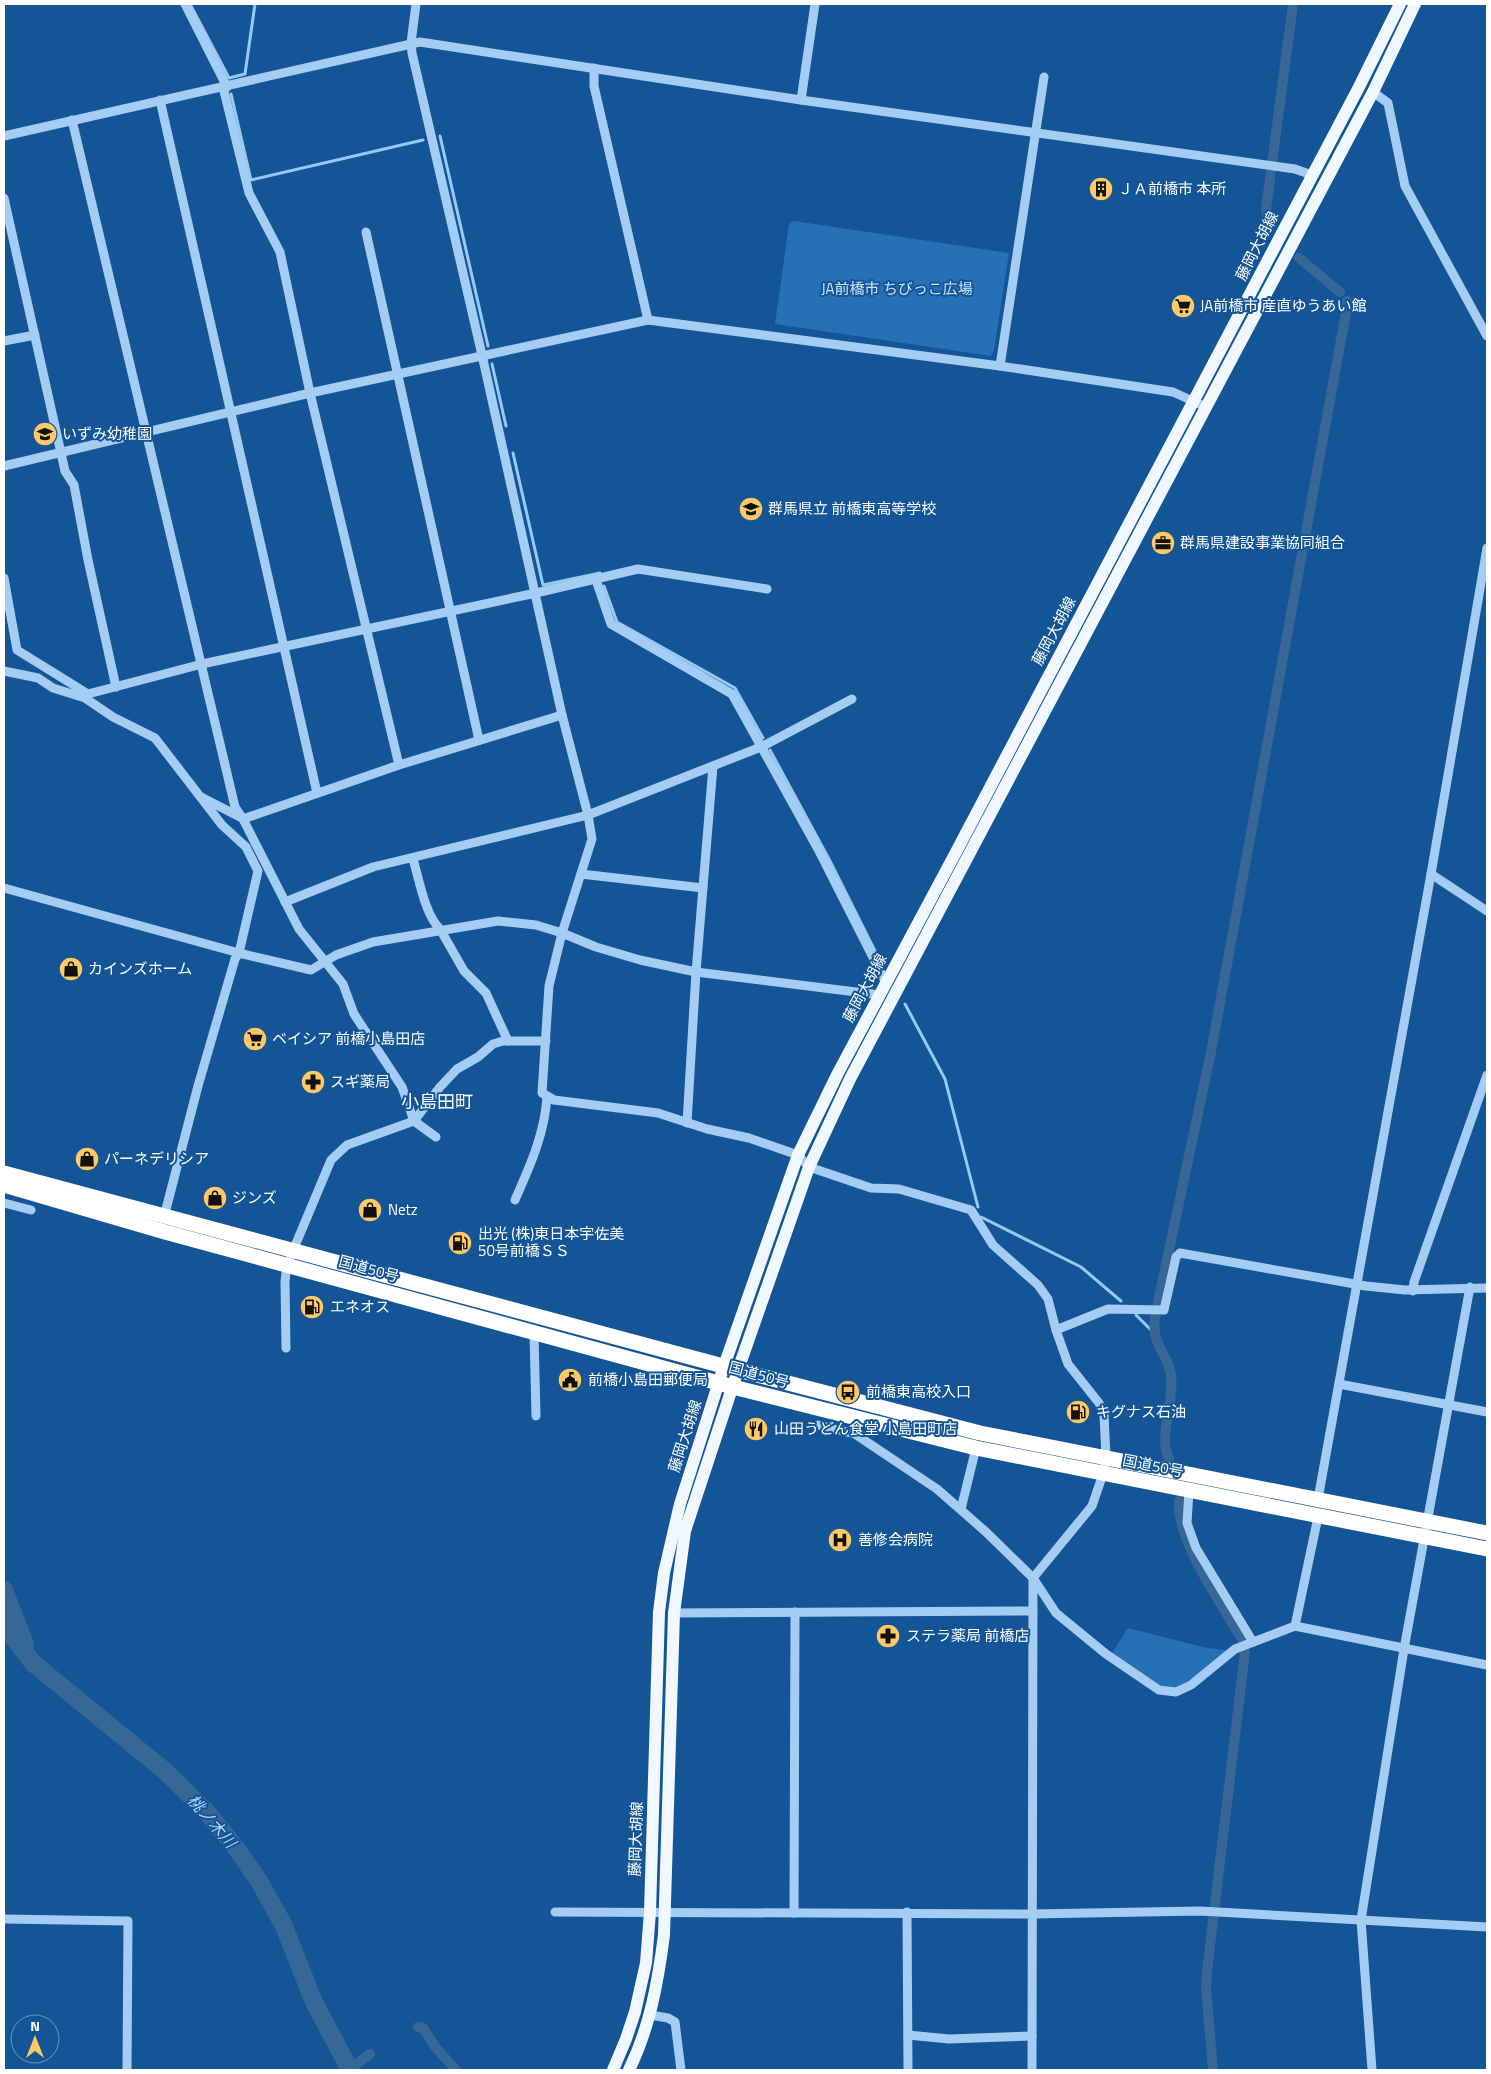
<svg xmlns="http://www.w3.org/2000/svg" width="1491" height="2074" font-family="'Titillium Web','Noto Sans JP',sans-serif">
  <rect width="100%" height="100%" fill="#135597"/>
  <g fill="#2670b6">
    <path d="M794 221 1009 253 994 350 991 356 775 324 789 224Z"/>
    <path d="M1128 1628 1207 1648 1227 1650 1225 1654C1216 1661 1185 1686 1175 1688 1170 1688 1165 1687 1160 1685L1112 1653Z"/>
  </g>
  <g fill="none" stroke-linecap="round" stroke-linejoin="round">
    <g stroke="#97c9f6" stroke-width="3">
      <path d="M190 4 229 78 245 74 255 4"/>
      <path d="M231 94 251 180 423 140"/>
      <path d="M440 136 488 346"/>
      <path d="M492 364 506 426"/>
      <path d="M513 453 543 585 600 573"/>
      <path d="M604 586 617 622 735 688 763 738"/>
      <path d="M770 750 830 861 882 965"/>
      <path d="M905 1004 945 1079 978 1207"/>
      <path d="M981 1217 1081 1267 1121 1301"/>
      <path d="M1136 1315 1156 1335"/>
    </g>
    <g stroke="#376797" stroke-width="10">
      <path d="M1268 224 1266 209 1293 4"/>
      <path d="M1299 258 1340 292"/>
      <path d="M1158 1302 1211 1052 1347 307V301"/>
      <path d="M1155 1316C1151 1346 1168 1353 1171 1375 1174 1397 1165 1419 1165 1441 1165 1447 1167 1454 1169 1460"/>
      <path d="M1179 1501C1176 1540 1222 1605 1242 1639L1245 1652 1207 1971 1206 1988 1213 2070"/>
      <path d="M418 2027 423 2028 436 2048 456 2070"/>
      <path d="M350 2069 370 2054"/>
    </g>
    <g stroke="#376797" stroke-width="18">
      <path d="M4 1590 25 1644"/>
      <path d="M4 1625 33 1663 165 1771 206 1811 236 1848 259 1881 283 1924 314 2002 350 2070"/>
    </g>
    <g stroke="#a5cdf3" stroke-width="9">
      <path d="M185 4 227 87"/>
      <path d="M416 4 411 43 412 53 482 355 562 715 588 815 592 839 562 933 549 986 542 1093 554 1100 658 1113 707 1129 749 1138 798 1155 809 1167 871 1188 899 1189 971 1210 993 1245 1038 1285 1048 1299 1056 1330"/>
      <path d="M594 68V86L648 320"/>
      <path d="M223 87 249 193 280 252 310 393 399 765"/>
      <path d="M1373 92 1388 103 1405 186 1487 336"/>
      <path d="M160 100 317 793"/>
      <path d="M801 100 815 4"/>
      <path d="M72 120 235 807 243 819 299 929 343 984 354 1014 402 1087 414 1121 436 1137"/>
      <path d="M4 136 420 42 801 100 1295 169 1312 175"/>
      <path d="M4 198 65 471 74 485 88 560 116 687"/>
      <path d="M366 232 479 740"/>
      <path d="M4 341 35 335"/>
      <path d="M1000 366 1044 77"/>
      <path d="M4 466 310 393 648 320 1000 366 1173 392 1206 407"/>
      <path d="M4 578 17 650 88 694 202 664 536 593 638 569 767 589"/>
      <path d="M596 580 611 624 732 694 818 849 886 983"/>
      <path d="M4 671 38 678 53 688 85 698 113 717 155 738 222 825 246 847 258 871 239 953 235 959 198 1086 164 1217"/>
      <path d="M201 797 240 817"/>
      <path d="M243 819 399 765 562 715"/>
      <path d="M413 859C419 879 425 915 440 929L464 971 486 993 508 1041"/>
      <path d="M581 874 703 888"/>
      <path d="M1431 874 1487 911"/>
      <path d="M4 888 239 953 311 970 336 955 373 942 498 921 536 925 562 933 596 947 640 960 696 972 880 995"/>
      <path d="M285 902 373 867 588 815 761 747 852 699"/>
      <path d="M687 1123 696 972 713 766"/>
      <path d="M515 1200C530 1166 545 1133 547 1096"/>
      <path d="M4 1203 31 1210"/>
      <path d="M1413 1291 1414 1282 1487 1075"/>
      <path d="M534 1333 536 1416"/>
      <path d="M286 1348 285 1281 287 1265 331 1160 347 1145 414 1121 440 1087 457 1069 478 1057 493 1044 503 1041H546"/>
      <path d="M1339 1384 1487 1412"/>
      <path d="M818 1425 855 1434 937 1489 986 1532 1033 1578 1056 1613 1106 1654 1159 1690 1176 1692 1191 1685 1235 1649 1295 1626 1487 1665"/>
      <path d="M1189 1491 1187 1523 1196 1548 1253 1642"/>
      <path d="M1318 1499 1431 874 1487 548"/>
      <path d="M961 1509 976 1448"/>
      <path d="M674 1613 1033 1611"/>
      <path d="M1295 1626 1318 1517"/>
      <path d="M555 1912 1032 1914 1200 1911 1487 1927"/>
      <path d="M907 1912 908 2070"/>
      <path d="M794 1913 795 1612"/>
      <path d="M4 1919 128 1921 127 2070"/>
      <path d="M650 2015 668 2018 675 2022 681 2070"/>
      <path d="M908 2035 949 2039 1032 2036"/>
      <path d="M1032 2070 1033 1578 1092 1506 1103 1474 1106 1458 1104 1414 1099 1403 1068 1364 1056 1330 1108 1309 1164 1310 1176 1257 1180 1253 1366 1286 1405 1290 1487 1288"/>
      <path d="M1372 2070 1361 1920 1404 1649 1470 1287"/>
    </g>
    <g stroke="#f0f7ff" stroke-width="12">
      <path d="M613 2070 626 2039 635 2012 646 1963 650 1912 659 1612 664 1573 680 1504 724 1366 798 1155 838 1073 955 854 1359 87 1400 4"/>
      <path d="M629 2070C650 2027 658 1982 664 1935L674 1613 685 1531 738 1370 809 1167 850 1079 1373 92 1415 4"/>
    </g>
    <g stroke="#fff" stroke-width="15">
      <path d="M4 1173 738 1370 980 1433 1487 1533"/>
      <path d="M4 1185 165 1232 733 1387 976 1448 1487 1549"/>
    </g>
  </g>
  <defs>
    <g id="building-disc" transform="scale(1.25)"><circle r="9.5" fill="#ffc966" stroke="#135597"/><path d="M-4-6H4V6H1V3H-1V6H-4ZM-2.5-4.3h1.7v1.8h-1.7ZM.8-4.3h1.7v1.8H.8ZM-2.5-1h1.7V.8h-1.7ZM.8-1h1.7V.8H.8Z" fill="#111"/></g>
    <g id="supermarket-disc" transform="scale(1.25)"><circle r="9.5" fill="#ffc966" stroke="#135597"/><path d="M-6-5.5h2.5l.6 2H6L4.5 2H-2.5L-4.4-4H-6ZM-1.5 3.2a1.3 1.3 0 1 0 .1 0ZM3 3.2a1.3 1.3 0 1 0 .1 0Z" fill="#111"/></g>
    <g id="school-disc" transform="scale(1.25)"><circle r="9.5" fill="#ffc966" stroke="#135597"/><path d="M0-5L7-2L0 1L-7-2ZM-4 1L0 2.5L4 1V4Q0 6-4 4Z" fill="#111"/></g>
    <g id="office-disc" transform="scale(1.25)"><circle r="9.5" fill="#ffc966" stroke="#135597"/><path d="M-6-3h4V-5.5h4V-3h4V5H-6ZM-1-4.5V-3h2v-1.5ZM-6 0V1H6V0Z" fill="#111"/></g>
    <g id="shop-disc" transform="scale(1.25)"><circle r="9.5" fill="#ffc966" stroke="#135597"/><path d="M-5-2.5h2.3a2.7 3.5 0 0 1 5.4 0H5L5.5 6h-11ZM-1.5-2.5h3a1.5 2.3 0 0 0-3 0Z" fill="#111"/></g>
    <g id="pharmacy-disc" transform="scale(1.25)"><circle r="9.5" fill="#ffc966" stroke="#135597"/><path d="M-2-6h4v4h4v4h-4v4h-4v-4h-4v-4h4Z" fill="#111"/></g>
    <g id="fuel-disc" transform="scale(1.25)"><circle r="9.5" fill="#ffc966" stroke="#135597"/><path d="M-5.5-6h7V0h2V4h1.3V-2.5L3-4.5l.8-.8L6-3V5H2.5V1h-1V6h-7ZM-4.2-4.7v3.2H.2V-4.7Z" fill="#111"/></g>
    <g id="civic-disc" transform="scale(1.25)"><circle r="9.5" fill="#ffc966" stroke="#135597"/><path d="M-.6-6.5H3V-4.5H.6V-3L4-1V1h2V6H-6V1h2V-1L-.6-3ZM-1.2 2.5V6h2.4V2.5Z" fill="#111"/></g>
    <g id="bus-disc" transform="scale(1.25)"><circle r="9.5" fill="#ffc966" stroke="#135597"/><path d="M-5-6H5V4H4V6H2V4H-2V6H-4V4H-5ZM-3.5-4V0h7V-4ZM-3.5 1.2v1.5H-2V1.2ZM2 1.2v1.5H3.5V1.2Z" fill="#111"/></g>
    <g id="restaurant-disc" transform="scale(1.25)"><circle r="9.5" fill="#ffc966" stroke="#135597"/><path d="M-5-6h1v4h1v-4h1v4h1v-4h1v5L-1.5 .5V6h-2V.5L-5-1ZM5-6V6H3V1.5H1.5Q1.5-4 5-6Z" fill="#111"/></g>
    <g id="hospital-disc" transform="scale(1.25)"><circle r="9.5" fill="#ffc966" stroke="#135597"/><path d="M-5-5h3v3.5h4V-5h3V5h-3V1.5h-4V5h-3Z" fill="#111"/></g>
  </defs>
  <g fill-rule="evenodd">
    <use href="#building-disc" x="1101" y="189"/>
    <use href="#supermarket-disc" x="1183" y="306"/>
    <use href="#school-disc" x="45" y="434"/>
    <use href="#school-disc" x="751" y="509"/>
    <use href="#office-disc" x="1163" y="543"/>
    <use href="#shop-disc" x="71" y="969"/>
    <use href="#supermarket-disc" x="255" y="1039"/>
    <use href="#pharmacy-disc" x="313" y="1082"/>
    <use href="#shop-disc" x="87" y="1159"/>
    <use href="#shop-disc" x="215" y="1198"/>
    <use href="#shop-disc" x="370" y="1210"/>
    <use href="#fuel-disc" x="460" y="1243"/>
    <use href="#fuel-disc" x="312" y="1307"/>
    <use href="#civic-disc" x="570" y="1380"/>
    <use href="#bus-disc" x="848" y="1392"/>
    <use href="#fuel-disc" x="1078" y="1412"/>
    <use href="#restaurant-disc" x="756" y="1429"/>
    <use href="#hospital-disc" x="840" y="1540"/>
    <use href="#pharmacy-disc" x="888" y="1636"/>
  </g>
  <g text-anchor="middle" stroke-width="4" stroke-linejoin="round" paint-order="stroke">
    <g font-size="15" fill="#fff" stroke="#135597" text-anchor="start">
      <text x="1118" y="194">ＪＡ前橋市 本所</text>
      <text x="1200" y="311">JA前橋市 産直ゆうあい館</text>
      <text x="62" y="439">いずみ幼稚園</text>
      <text x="768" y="514">群馬県立 前橋東高等学校</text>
      <text x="1180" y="548">群馬県建設事業協同組合</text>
      <text x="88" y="974">カインズホーム</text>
      <text x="272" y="1044">ベイシア 前橋小島田店</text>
      <text x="330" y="1087">スギ薬局</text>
      <text x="104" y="1164">パーネデリシア</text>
      <text x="232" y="1203">ジンズ</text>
      <text x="388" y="1215">Netz</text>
      <text x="478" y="1239">出光 (株)東日本宇佐美<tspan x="478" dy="17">50号前橋ＳＳ</tspan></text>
      <text x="330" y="1312">エネオス</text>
      <text x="588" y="1385">前橋小島田郵便局</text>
      <text x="866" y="1397">前橋東高校入口</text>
      <text x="1096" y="1417">キグナス石油</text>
      <text x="774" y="1434">山田うどん食堂 小島田町店</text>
      <text x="858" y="1545">善修会病院</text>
      <text x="906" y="1641">ステラ薬局 前橋店</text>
    </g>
    <g font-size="15" fill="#fff" stroke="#135597">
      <text transform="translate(1257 246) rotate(-63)" y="5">藤岡大胡線</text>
      <text transform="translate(1054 631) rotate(-62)" y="5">藤岡大胡線</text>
      <text transform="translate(865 988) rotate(-62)" y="5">藤岡大胡線</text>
      <text transform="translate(369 1269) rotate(15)" y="5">国道50号</text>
      <text transform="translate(759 1375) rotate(15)" y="5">国道50号</text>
      <text transform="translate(685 1436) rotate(-72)" y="5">藤岡大胡線</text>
      <text transform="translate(1153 1466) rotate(11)" y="5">国道50号</text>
      <text transform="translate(636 1839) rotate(-88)" y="5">藤岡大胡線</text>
    </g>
    <g font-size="15" fill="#cce6fd" stroke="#135597">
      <text x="897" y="294">JA前橋市 ちびっこ広場</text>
    </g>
    <g font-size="16" font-style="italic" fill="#b1d7f9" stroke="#135597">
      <text transform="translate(212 1821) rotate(49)" y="6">桃ノ木川</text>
    </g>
    <g font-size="18" fill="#fff" stroke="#135597">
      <text x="437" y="1108">小島田町</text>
    </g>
  </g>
  <rect width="1491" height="2074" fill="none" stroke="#ffffff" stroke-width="10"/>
  <g transform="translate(35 2039)"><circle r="24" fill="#135597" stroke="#7199c1"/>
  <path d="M0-4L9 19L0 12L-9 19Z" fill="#ffc966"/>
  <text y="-8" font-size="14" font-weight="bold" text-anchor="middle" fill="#ffffff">N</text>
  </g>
</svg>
